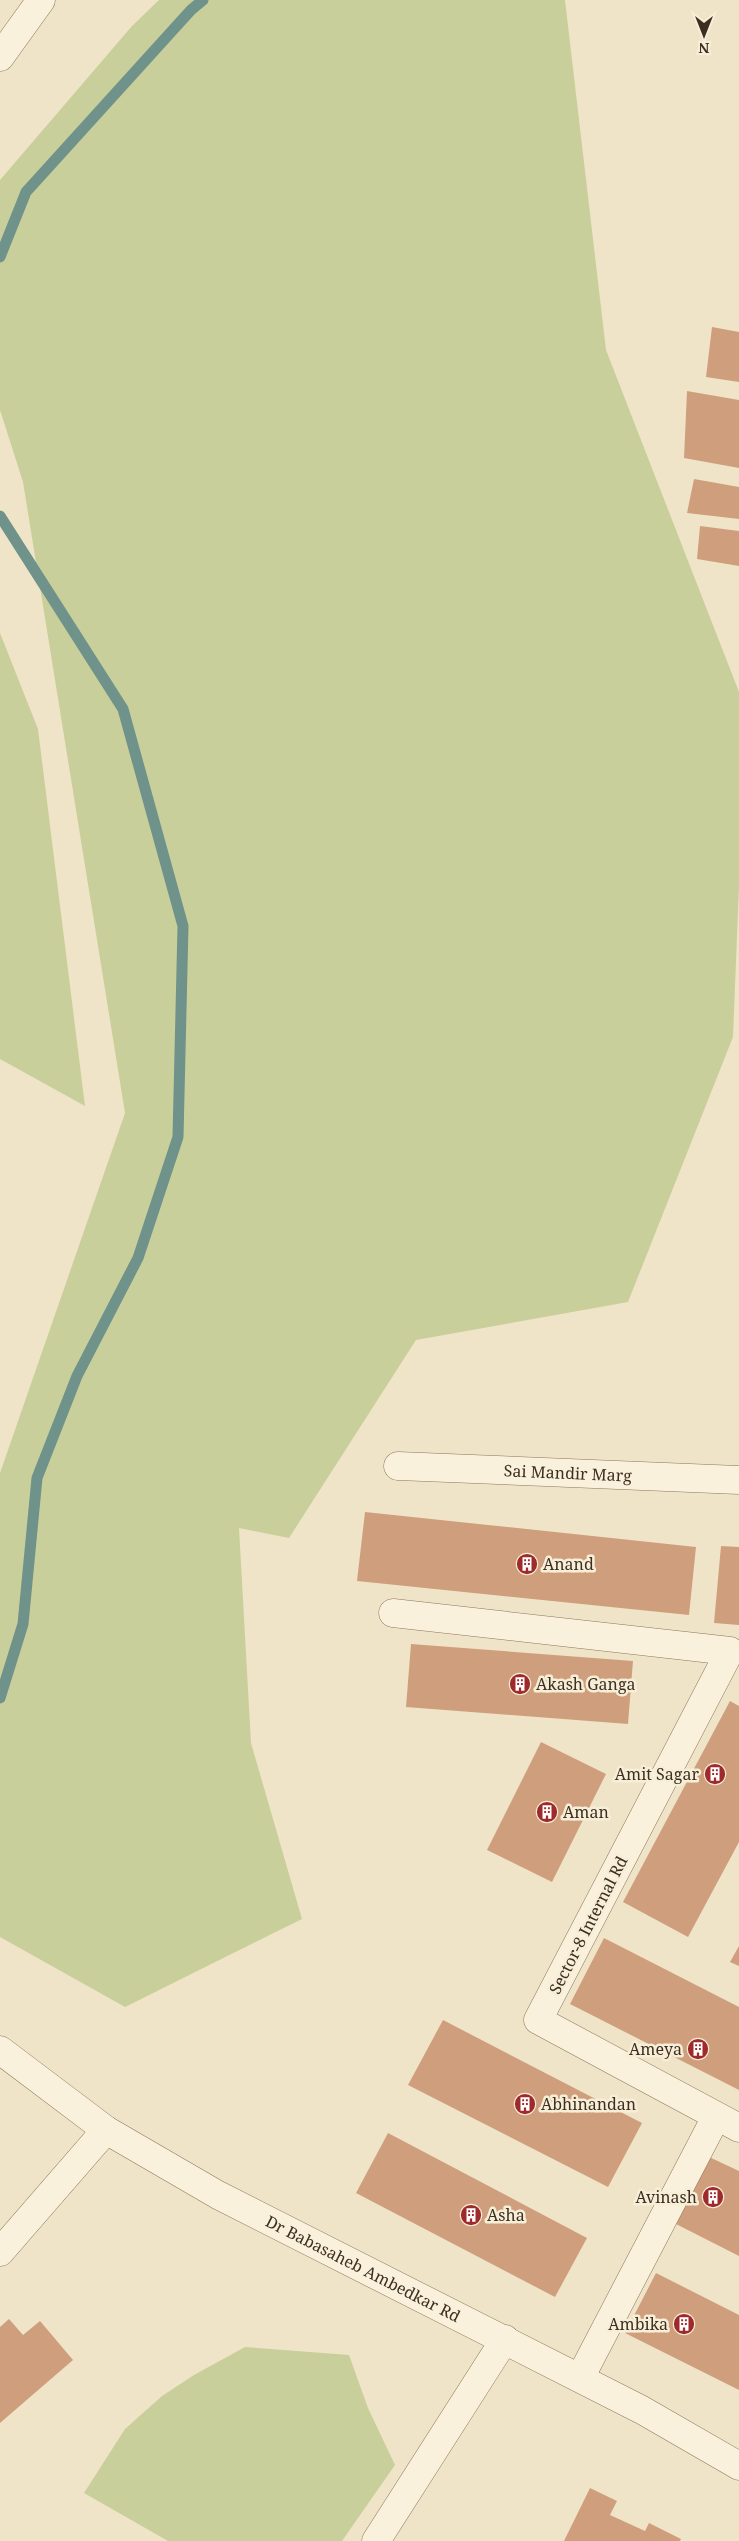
<svg xmlns="http://www.w3.org/2000/svg" width="739" height="2541" font-family="'Noto Serif',serif">
  <rect width="100%" height="100%" fill="#f0e4c8"/>
  <g fill="#c9cf9b">
    <path d="M159 0H565L606 350 739 692V886L733 1037 628 1302 416 1340 289 1538 239 1528 251 1743 302 1919 125 2007 0 1937V1473L125 1113 23 482 0 410V180L132 26Z"/>
    <path d="M0 633 38 729 85 1106 0 1059Z"/>
    <path d="M245 2347 349 2355 368 2408 395 2465 342 2541H168L84 2493 125 2429 162 2396 194 2375Z"/>
  </g>
  <g fill="none" stroke-linecap="round" stroke-linejoin="round">
    <g stroke="#6f938a" stroke-width="11">
      <path d="M0 257 26 192 191 10 203 0"/>
      <path d="M0 516 123 709 183 926 178 1137 138 1258 77 1376 37 1478 23 1624 0 1698"/>
    </g>
  </g>
  <g fill="#cf9f7d">
    <path d="M712 327 739 332V382L706 377Z"/>
    <path d="M687 391 739 400V468L684 458Z"/>
    <path d="M694 479 739 487V519L687 513Z"/>
    <path d="M700 526 739 531V566L697 559Z"/>
    <path d="M365 1512 696 1547 689 1615 357 1581Z"/>
    <path d="M721 1546 739 1547V1625L714 1623Z"/>
    <path d="M411 1644 633 1661 628 1724 406 1707Z"/>
    <path d="M730 1701 739 1706V1842L688 1937 623 1902Z"/>
    <path d="M541 1742 606 1774 552 1882 487 1850Z"/>
    <path d="M604 1938 739 2007V2090L570 2004Z"/>
    <path d="M739 1946V1966L730 1962Z"/>
    <path d="M443 2020 642 2123 608 2187 408 2085Z"/>
    <path d="M388 2133 587 2238 555 2297 356 2193Z"/>
    <path d="M707 2156 739 2171V2256L674 2223Z"/>
    <path d="M656 2273 739 2315V2390L625 2333Z"/>
    <path d="M9 2319 23 2335 40 2321 73 2360 0 2423V2327Z"/>
    <path d="M590 2488 617 2501 610 2515 645 2531 649 2523 681 2539 680 2541H564Z"/>
  </g>
  <g fill="none" stroke-linecap="round" stroke-linejoin="round">
    <g stroke="#8d765c" stroke-width="29">
      <g id="minor">
        <path d="M0 57 41 0"/>
        <path id="s1" d="M398 1466 739 1480"/>
        <path d="M393 1613 730 1651 538 2020 739 2128"/>
        <path d="M0 2252 106 2130"/>
        <path d="M580 2378 716 2117"/>
        <path d="M376 2541 505 2339"/>
      </g>
    </g>
    <g stroke="#8d765c" stroke-width="29">
      <g id="tertiary">
        <path id="s2" d="M0 2050 106 2130 218 2195 642 2410 739 2466"/>
      </g>
    </g>
    <use href="#minor" stroke="#faf1dc" stroke-width="28"/>
    <use href="#tertiary" stroke="#faf1dc" stroke-width="28"/>
  </g>
  <defs>
    <g id="building-disc" transform="scale(1.125)"><circle r="9.5" fill="#9e2a2b" stroke="#f7eed8"/><path d="M-4-6H4V6H1V3H-1V6H-4ZM-2.5-4.3h1.7v1.8h-1.7ZM.8-4.3h1.7v1.8H.8ZM-2.5-1h1.7V.8h-1.7ZM.8-1h1.7V.8H.8Z" fill="#fff"/></g>
  </defs>
  <g fill-rule="evenodd">
    <use href="#building-disc" x="527" y="1564"/>
    <use href="#building-disc" x="520" y="1684"/>
    <use href="#building-disc" x="715" y="1774"/>
    <use href="#building-disc" x="547" y="1812"/>
    <use href="#building-disc" x="698" y="2049"/>
    <use href="#building-disc" x="525" y="2104"/>
    <use href="#building-disc" x="713" y="2197"/>
    <use href="#building-disc" x="471" y="2215"/>
    <use href="#building-disc" x="684" y="2324"/>
  </g>
  <g text-anchor="middle" stroke-width="5" stroke-linejoin="round" paint-order="stroke">
    <g font-size="16" fill="#3d2e20" stroke="#f7eed8">
      <text dy="6" stroke="none"><textPath href="#s1" startOffset="170">Sai Mandir Marg</textPath></text>
      <text transform="translate(588 1925) rotate(-63)" y="6">Sector-8 Internal Rd</text>
      <text dy="6" stroke="none"><textPath href="#s2" startOffset="425">Dr Babasaheb Ambedkar Rd</textPath></text>
    </g>
    <g font-size="16" fill="#3d2e20" stroke="#f7eed8" text-anchor="start">
      <text x="543" y="1570">Anand</text>
      <text x="536" y="1690">Akash Ganga</text>
      <text x="699" y="1780" text-anchor="end">Amit Sagar</text>
      <text x="563" y="1818">Aman</text>
      <text x="682" y="2055" text-anchor="end">Ameya</text>
      <text x="541" y="2110">Abhinandan</text>
      <text x="697" y="2203" text-anchor="end">Avinash</text>
      <text x="487" y="2221">Asha</text>
      <text x="668" y="2330" text-anchor="end">Ambika</text>
    </g>
  </g>
  <g transform="translate(704 35) rotate(180)" stroke="#f7eed8" stroke-width="4" paint-order="stroke">
  <path d="M0-4L9 19L0 12L-9 19Z" fill="#3d2e20"/>
  <text y="-8" font-size="14" font-weight="bold" text-anchor="middle" fill="#3d2e20">N</text>
  </g>
</svg>
